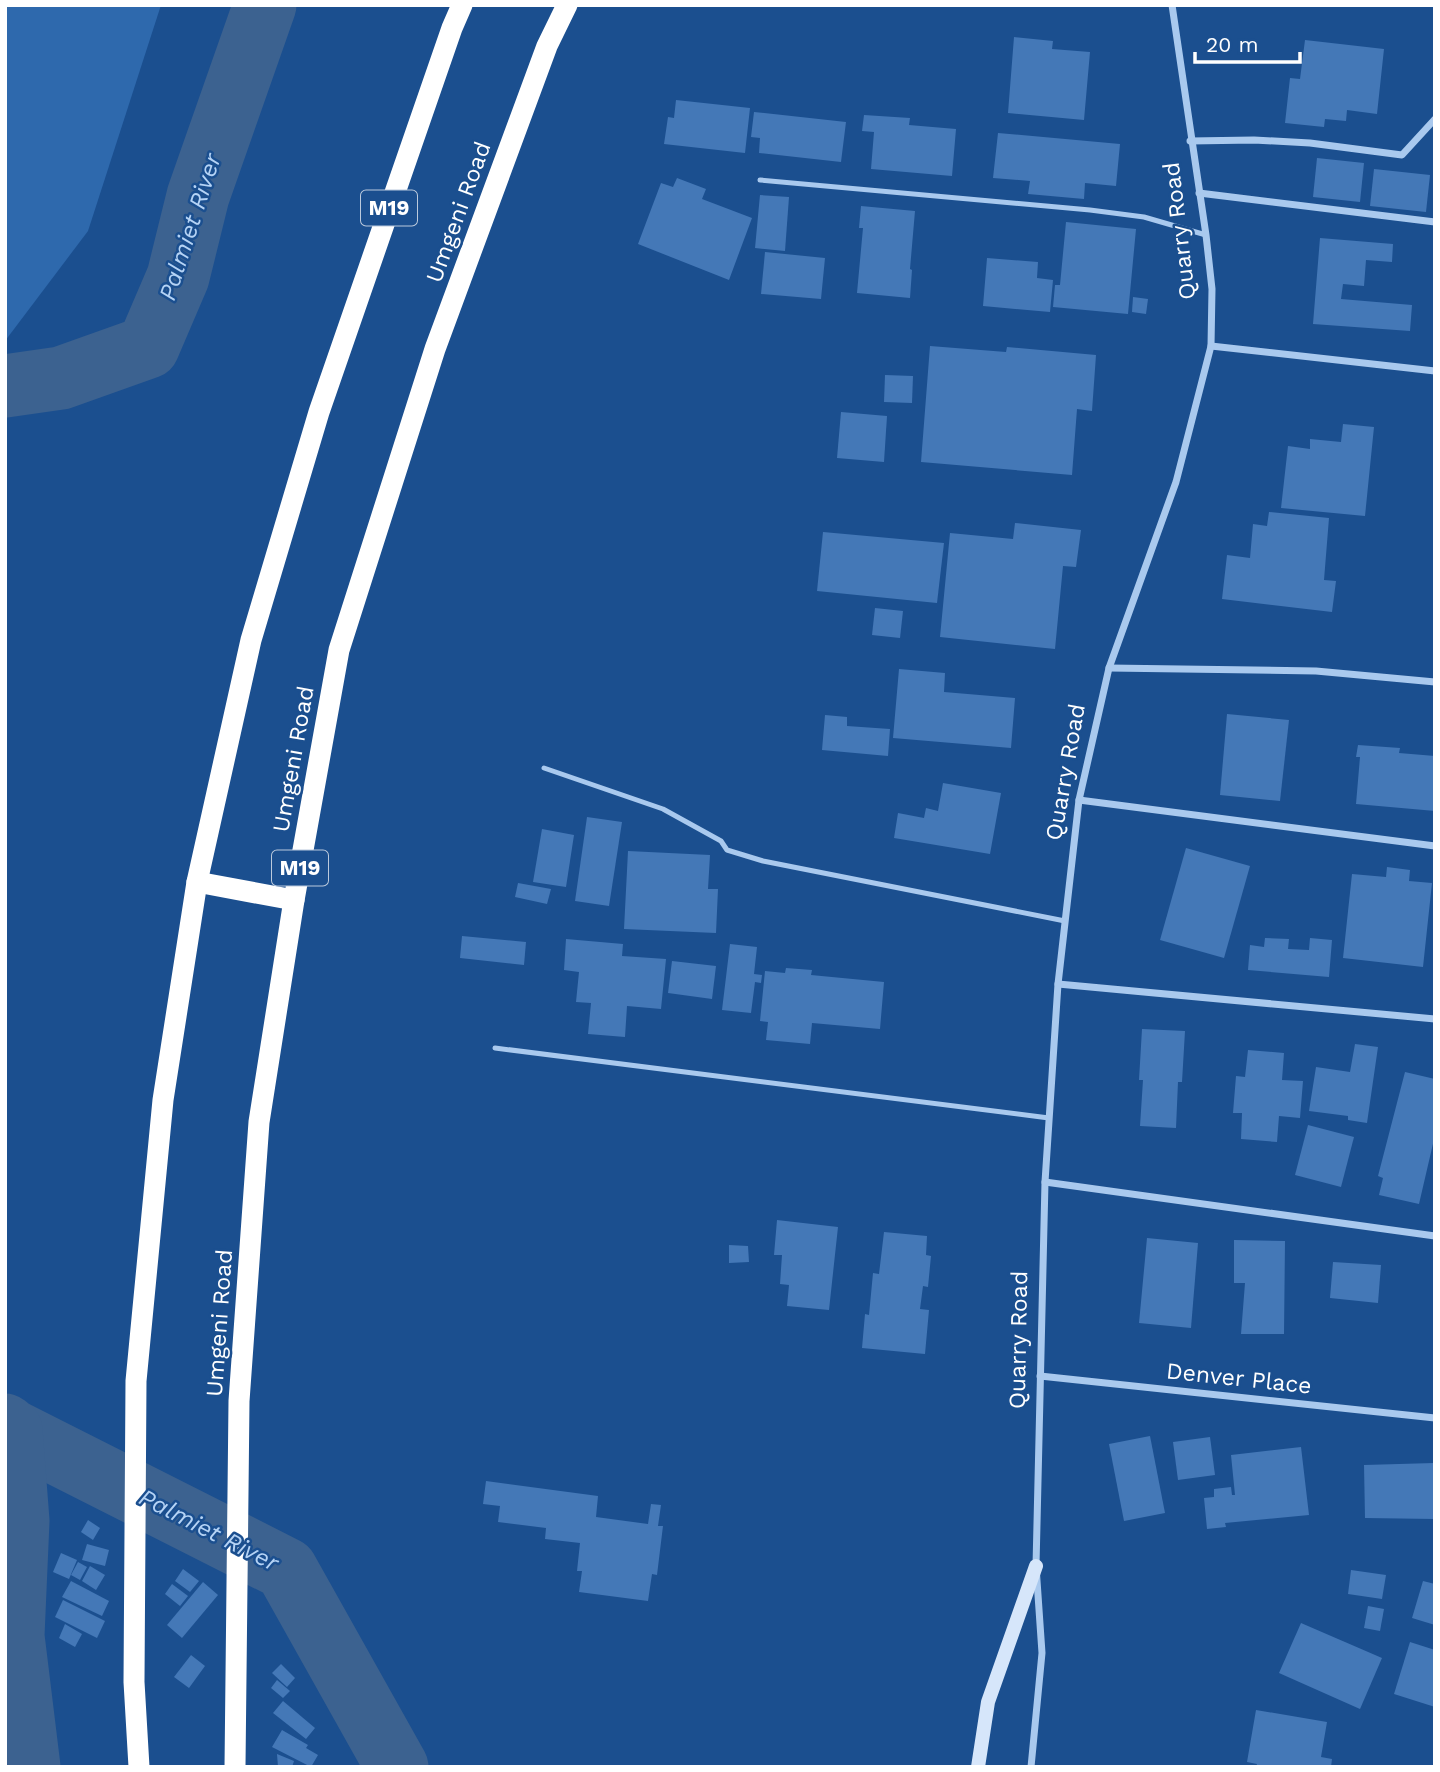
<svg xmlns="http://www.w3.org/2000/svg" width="1440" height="1772" font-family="'Work Sans',sans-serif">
  <rect width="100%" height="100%" fill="#1b4f8f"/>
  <path fill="#2e69ad" d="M5 5H161L88 231 5 341Z"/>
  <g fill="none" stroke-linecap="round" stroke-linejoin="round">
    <g stroke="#3c6290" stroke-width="63">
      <path d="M5 386 61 378 148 347 178 277 198 196 265 5"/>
      <path d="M5 1425 11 1430 286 1569 397 1767"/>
      <path d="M11 1430 18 1521 13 1636 29 1767"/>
    </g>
  </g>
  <g fill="#4478b7">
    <path d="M1014 37 1053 41 1052 49 1090 52 1084 120 1008 113Z"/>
    <path d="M1305 40 1384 49 1377 114 1347 110 1346 121 1325 119 1324 127 1285 123 1290 78 1300 79Z"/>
    <path d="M676 100 750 108 745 153 664 144 668 117 674 118Z"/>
    <path d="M754 112 846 122 841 162 759 153 760 138 751 137Z"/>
    <path d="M864 115 910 118 909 125 956 129 952 176 871 169 874 132 862 131Z"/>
    <path d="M998 133 1120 144 1116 186 1085 183 1084 199 1028 194 1030 181 993 178Z"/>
    <path d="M1317 158 1364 163 1360 202 1313 197Z"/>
    <path d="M1374 169 1430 175 1426 212 1370 206Z"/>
    <path d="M677 178 706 189 702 199 752 218 729 280 638 244 661 183 673 187Z"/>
    <path d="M760 195 789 197 785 251 755 248Z"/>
    <path d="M861 206 915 211 910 269 912 270 910 298 857 293 863 228H859Z"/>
    <path d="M1066 222 1136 229 1128 314 1053 307 1055 285H1060Z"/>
    <path d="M1320 238 1393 244 1392 262 1366 260 1364 286 1343 284 1341 299 1412 305 1410 331 1313 324Z"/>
    <path d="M765 252 825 258 821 299 761 294Z"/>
    <path d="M987 258 1038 262 1037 278 1053 280 1050 312 983 306Z"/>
    <path d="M1133 297 1148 299 1146 314 1132 312Z"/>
    <path d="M930 346 1006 352 1007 347 1096 355 1092 411 1077 409 1072 475 921 462Z"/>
    <path d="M885 375 913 376 912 403 884 402Z"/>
    <path d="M841 412 887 416 884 462 837 458Z"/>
    <path d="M1343 424 1374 427 1365 516 1281 508 1288 446 1310 449V439L1341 442Z"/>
    <path d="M1269 512 1329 518 1324 580 1336 581 1332 612 1222 599 1227 555 1250 558 1253 524 1267 526Z"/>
    <path d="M1015 523 1081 530 1076 567 1063 566 1055 649 940 637 950 533 1013 539Z"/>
    <path d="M823 532 944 543 937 603 817 591Z"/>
    <path d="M875 608 903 611 900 638 872 635Z"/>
    <path d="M899 669 945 673 944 692 1015 698 1011 748 893 738Z"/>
    <path d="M1227 714 1289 720 1280 801 1220 795Z"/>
    <path d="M825 715 847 717V726L890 729 888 756 822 750Z"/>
    <path d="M1358 745 1400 748 1399 753 1435 756V811L1356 804 1360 757H1356Z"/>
    <path d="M943 783 1001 793 990 854 894 838 898 813 924 818 926 808 938 811Z"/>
    <path d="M587 817 622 822 609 906 575 901Z"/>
    <path d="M542 829 574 835 566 887 533 882Z"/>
    <path d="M1186 848 1250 866 1224 958 1160 940Z"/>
    <path d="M628 851 710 855 708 889H718L716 933 624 929Z"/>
    <path d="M1387 867 1410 870 1409 881 1432 883 1423 967 1343 958 1352 874 1386 877Z"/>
    <path d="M518 883 551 889 547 904 515 897Z"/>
    <path d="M462 936 526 942 524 965 460 958Z"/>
    <path d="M1265 938 1289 939 1288 949 1309 950 1310 938 1332 940 1329 977 1248 970 1250 945 1264 947Z"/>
    <path d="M566 939 623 944 622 956 666 959 661 1009 627 1006 625 1037 588 1034 591 1003 576 1002 579 972 564 970Z"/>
    <path d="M730 944 757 947 754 974 762 975 761 983 755 982 751 1013 722 1010Z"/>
    <path d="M672 961 716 966 712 999 668 993Z"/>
    <path d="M786 968 812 970 811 975 884 982 880 1029 812 1023 810 1044 766 1040 768 1022 760 1021 765 971 785 973Z"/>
    <path d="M1142 1029 1185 1031 1182 1082H1178L1176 1128 1140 1126 1143 1080H1139Z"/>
    <path d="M1355 1044 1378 1047 1367 1123 1348 1120V1116L1309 1111 1316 1067 1350 1072Z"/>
    <path d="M1248 1050 1284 1053 1282 1080 1303 1081 1300 1118 1279 1116 1277 1142 1241 1139 1242 1113H1233L1236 1076 1245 1077Z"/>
    <path d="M1405 1072 1435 1079V1135L1419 1204 1379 1195 1383 1178 1378 1176Z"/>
    <path d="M1308 1125 1354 1137 1341 1187 1295 1175Z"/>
    <path d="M777 1220 838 1227 829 1310 787 1306 789 1285 780 1284 782 1255H774Z"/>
    <path d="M884 1232 927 1236 926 1255 931 1256 928 1287 923 1286 920 1309 929 1310 925 1354 862 1348 865 1314 869 1315 873 1273 879 1274Z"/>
    <path d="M1147 1238 1198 1243 1191 1328 1139 1323Z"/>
    <path d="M1234 1240 1285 1241 1284 1334H1241L1245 1283H1234Z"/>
    <path d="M729 1245 748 1246 749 1262 729 1263Z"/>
    <path d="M1333 1262 1381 1265 1378 1303 1330 1298Z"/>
    <path d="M1150 1436 1165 1513 1124 1521 1109 1444Z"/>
    <path d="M1210 1437 1215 1475 1178 1480 1173 1442Z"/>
    <path d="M1301 1447 1309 1515 1225 1523 1226 1527 1207 1529 1204 1498 1214 1497V1489L1231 1487 1232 1495H1235L1231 1455Z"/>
    <path d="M1434 1463 1435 1519 1365 1518 1364 1465Z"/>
    <path d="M486 1481 598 1496 596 1517 648 1524 651 1504 661 1505 658 1526H663L657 1575 652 1574 648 1601 579 1592 582 1571H577L580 1543 545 1539 546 1528 498 1522 500 1506 483 1504Z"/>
    <path d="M88 1520 100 1528 93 1540 81 1532Z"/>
    <path d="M87 1544 109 1550 105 1566 82 1560Z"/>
    <path d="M61 1553 77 1560 69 1579 53 1572Z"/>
    <path d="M78 1562 87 1567 80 1580 71 1575Z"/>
    <path d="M90 1566 105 1575 96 1590 82 1581Z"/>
    <path d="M183 1569 199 1581 190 1592 175 1581Z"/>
    <path d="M1351 1570 1386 1575 1382 1599 1348 1594Z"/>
    <path d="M71 1581 109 1601 102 1616 62 1597Z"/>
    <path d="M1423 1581 1435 1584V1625L1412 1618Z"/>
    <path d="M203 1582 218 1595 182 1638 167 1625Z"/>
    <path d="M172 1584 188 1596 180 1606 165 1594Z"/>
    <path d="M63 1600 105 1621 97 1638 55 1617Z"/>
    <path d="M1368 1606 1384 1609 1380 1631 1364 1628Z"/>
    <path d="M1301 1623 1382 1658 1360 1709 1279 1673Z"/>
    <path d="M65 1624 82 1634 75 1647 59 1638Z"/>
    <path d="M1410 1642 1435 1650V1707L1394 1694Z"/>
    <path d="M191 1655 205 1666 189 1688 174 1677Z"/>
    <path d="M281 1664 295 1678 287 1687 272 1673Z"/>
    <path d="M277 1680 290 1691 283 1698 271 1688Z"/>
    <path d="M283 1701 315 1728 306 1739 273 1713Z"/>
    <path d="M1256 1710 1327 1722 1321 1757 1332 1759 1331 1767H1256L1257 1764 1247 1762Z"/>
    <path d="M282 1730 308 1745 306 1748 318 1755 311 1767 272 1747Z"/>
    <path d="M277 1754 294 1761 292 1767H278Z"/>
  </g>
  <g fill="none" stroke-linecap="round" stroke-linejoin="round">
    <g stroke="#a9c9ee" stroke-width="5">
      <path d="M760 180 1090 210 1144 217 1206 235"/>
      <path d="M544 768 663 809 721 841 727 850 763 861 1065 921"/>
      <path d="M495 1048 1049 1118"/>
    </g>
    <g stroke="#a9c9ee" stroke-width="7">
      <path d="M1190 141 1254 140 1310 143 1402 155 1435 119"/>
      <path d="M1199 193 1435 222"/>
      <path d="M1211 346 1435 371"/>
      <path d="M1109 668 1316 671 1435 682"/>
      <path d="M1079 800 1435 846"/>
      <path d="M1058 984 1435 1019"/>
      <path d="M1045 1182 1435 1236"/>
      <path d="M1040 1376 1435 1418"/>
      <path d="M1031 1767 1042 1653 1036 1566 1045 1182 1058 984 1079 800 1109 668 1176 482 1211 346 1212 289 1206 235 1172 5"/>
    </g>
    <path stroke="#d6e6fa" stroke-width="14" d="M978 1767 988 1702 1036 1566"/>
    <g stroke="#fff" stroke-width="21">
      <path d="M197 882 294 900"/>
      <path d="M139 1767 134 1682 136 1381 163 1100 197 882 251 640 319 412 452 28 462 5"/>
      <path d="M235 1767 239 1401 259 1122 294 900 339 650 435 349 547 46 567 5"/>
    </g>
  </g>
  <g text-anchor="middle" stroke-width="5" stroke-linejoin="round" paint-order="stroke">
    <g fill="#1b4f8f" stroke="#bbcadd" stroke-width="2">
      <rect x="361" y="190.5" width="56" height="35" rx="5"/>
      <rect x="272" y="850.5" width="56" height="35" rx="5"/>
    </g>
    <g font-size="21" font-weight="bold" fill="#fff">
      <text x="389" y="215">M19</text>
      <text x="300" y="875">M19</text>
    </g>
    <g font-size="23" fill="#fff" stroke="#1b4f8f">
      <text transform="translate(458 212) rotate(-70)" y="8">Umgeni Road</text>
      <text transform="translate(1179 231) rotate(-97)" y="8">Quarry Road</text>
      <text transform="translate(293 759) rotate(-80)" y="8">Umgeni Road</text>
      <text transform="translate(1065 772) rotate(-80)" y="8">Quarry Road</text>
      <text transform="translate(219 1323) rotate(-86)" y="8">Umgeni Road</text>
      <text transform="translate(1018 1340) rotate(-89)" y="8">Quarry Road</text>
      <text transform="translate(1239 1378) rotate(6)" y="8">Denver Place</text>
    </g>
    <g font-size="24" font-style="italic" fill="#b5d3f5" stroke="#1b4f8f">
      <text transform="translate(190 227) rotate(-72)" y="8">Palmiet River</text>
      <text transform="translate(209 1530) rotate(27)" y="8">Palmiet River</text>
    </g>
  </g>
  <rect width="1440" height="1772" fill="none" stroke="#ffffff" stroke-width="14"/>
  <path d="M1195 52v10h105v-10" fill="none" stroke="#ffffff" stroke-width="3.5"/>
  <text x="1206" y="52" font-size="21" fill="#ffffff" stroke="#1b4f8f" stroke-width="5" paint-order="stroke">20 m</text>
</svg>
